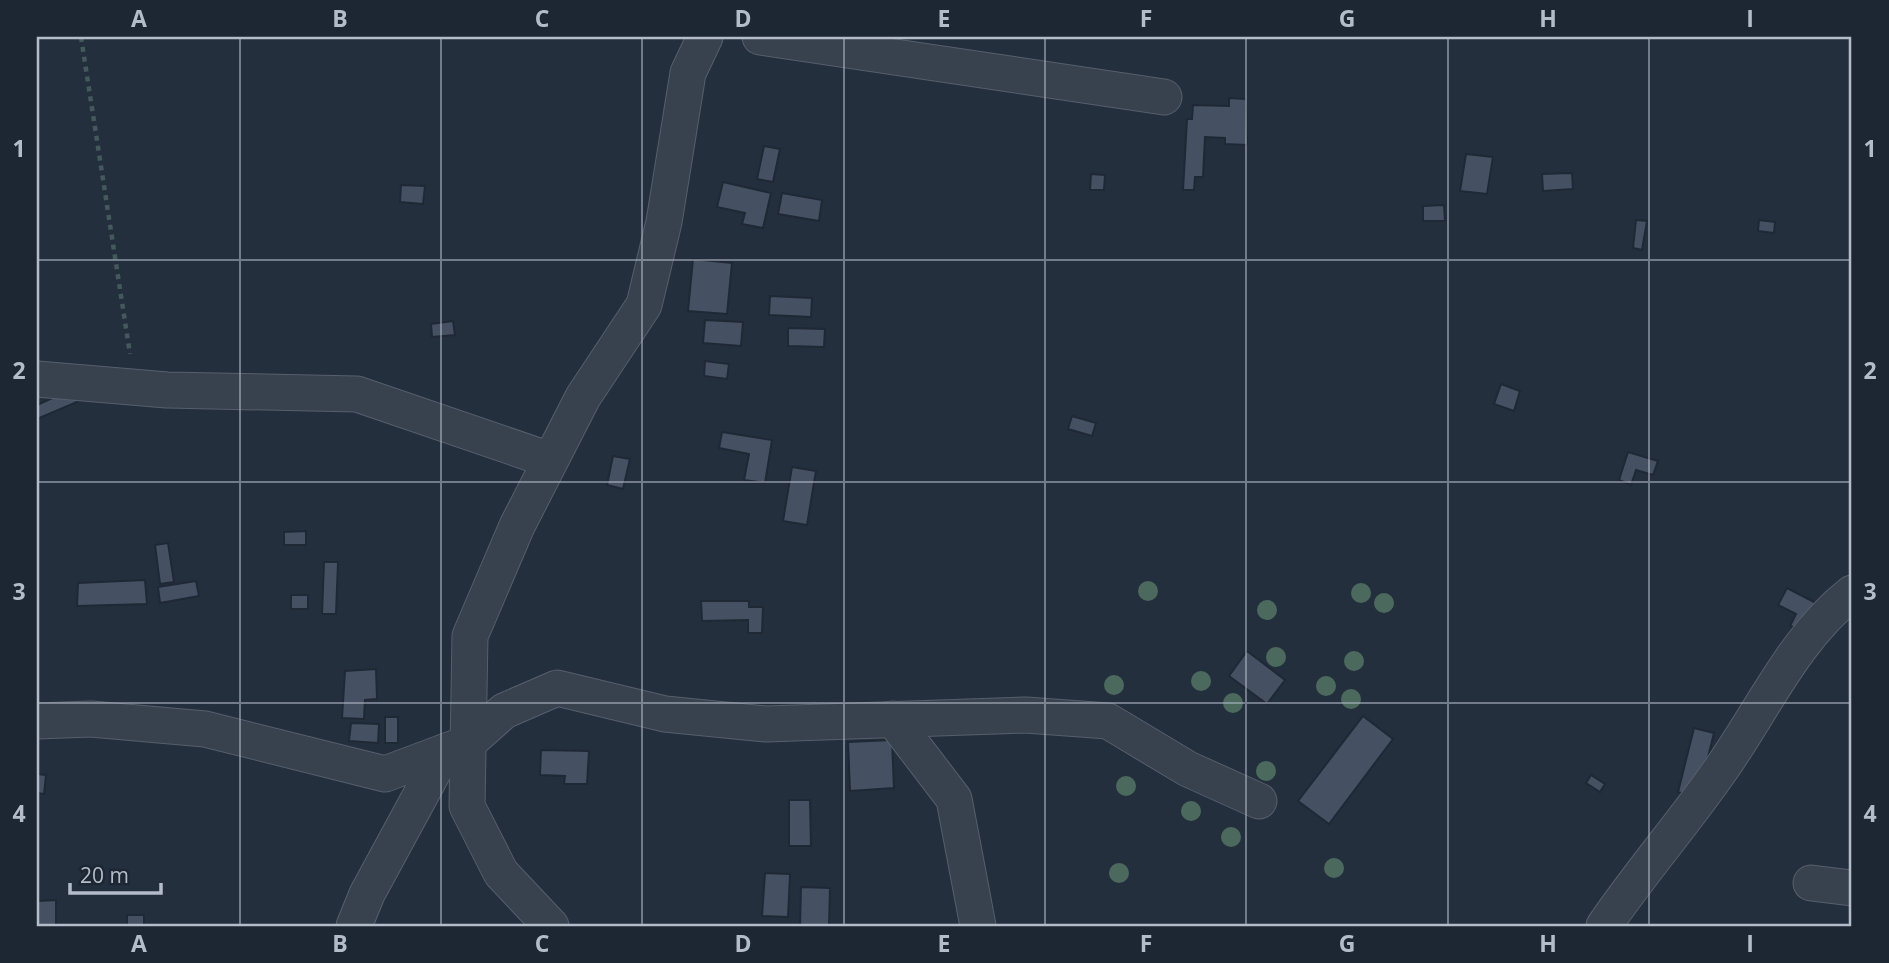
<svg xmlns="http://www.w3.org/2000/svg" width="1889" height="963" font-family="'Open Sans',sans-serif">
  <rect width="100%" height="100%" fill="#242f3e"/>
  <g fill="#455162" stroke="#1f2835" stroke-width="2">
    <path d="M1229 98 1246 99 1247 145 1225 144V138L1205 137 1203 177H1195L1194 190H1183L1187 119H1192L1193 105 1229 106Z"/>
    <path d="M764 146 780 149 773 182 757 179Z"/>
    <path d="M1466 154 1493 157 1487 194 1460 191Z"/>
    <path d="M1572 173 1573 189 1543 191 1542 174Z"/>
    <path d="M1091 174 1105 175 1104 190H1090Z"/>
    <path d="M723 182 771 193 763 228 742 224 745 213 717 207Z"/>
    <path d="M401 185 425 186 423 204 400 202Z"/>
    <path d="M782 193 822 200 819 221 778 214Z"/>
    <path d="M1444 205 1445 221H1423V206Z"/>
    <path d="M1636 220 1647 221 1642 250 1633 248Z"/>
    <path d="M1759 220 1775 222 1774 233 1758 231Z"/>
    <path d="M693 259 732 263 727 314 688 311Z"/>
    <path d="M770 296 812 298 811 317 769 315Z"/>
    <path d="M705 320 743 322 741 346 703 343Z"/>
    <path d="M453 321 455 335 432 337 431 324Z"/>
    <path d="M788 328 825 329 824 347 788 346Z"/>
    <path d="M705 361 729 364 727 379 704 376Z"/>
    <path d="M1501 384 1520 391 1514 411 1494 404Z"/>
    <path d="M72 389 77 402 37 419V405Z"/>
    <path d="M1072 416 1096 423 1092 436 1068 429Z"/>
    <path d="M722 432 772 440 765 483 744 480 749 454 719 448Z"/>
    <path d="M1628 452 1658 461 1653 475 1636 470 1631 485 1619 480Z"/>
    <path d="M613 456 630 459 623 489 607 485Z"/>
    <path d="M792 467 816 471 807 525 783 521Z"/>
    <path d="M306 531V545H284V532Z"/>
    <path d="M168 543 174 582 160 584 155 545Z"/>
    <path d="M324 562H338L336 614H322Z"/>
    <path d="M145 580 147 604 77 606 78 583Z"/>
    <path d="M196 581 199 596 160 603 158 587Z"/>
    <path d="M1787 588 1816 603 1802 631 1790 626 1796 614 1778 605Z"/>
    <rect x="291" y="595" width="17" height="14"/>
    <path d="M701 601H749V607H763L762 633H748V620L702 621Z"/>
    <path d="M1247 651 1285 680 1267 704 1229 676Z"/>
    <path d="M376 669 377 699 365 700 364 719 342 718 345 671Z"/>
    <path d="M1363 716 1393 739 1329 824 1298 801Z"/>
    <rect x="385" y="717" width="13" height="26"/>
    <path d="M351 723 379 724 378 743 349 741Z"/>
    <path d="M1694 728 1714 733 1698 798 1678 792Z"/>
    <path d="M892 740 894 788 850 791 848 742Z"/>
    <path d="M541 750 589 751 587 784H564L565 776 540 775Z"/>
    <path d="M37 774 46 775 44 794 37 793Z"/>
    <path d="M1591 775 1605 784 1600 792 1586 783Z"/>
    <path d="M789 800H810L811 846H789Z"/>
    <path d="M765 873 790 874 788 917 762 916Z"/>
    <path d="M801 887 830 888 829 926H800Z"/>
    <path d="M56 900V926H38V901Z"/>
    <rect x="127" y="915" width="17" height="11"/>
  </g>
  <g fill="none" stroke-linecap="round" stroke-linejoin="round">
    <g stroke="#565f6c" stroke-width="37">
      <g id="street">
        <path d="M760 37 1164 97"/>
        <path d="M37 379 167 390 357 394 550 460"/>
        <path d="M893 719 954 799 978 926"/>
        <path d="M37 721 91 719 205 729 385 774 468 743 504 711 557 688 665 714 766 724 1026 715 1108 721 1188 769 1259 801"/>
        <path d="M1811 883 1852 888"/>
        <path d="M354 926 367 894 444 752"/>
        <path d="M551 926 501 873 467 806 470 636 517 526 583 397 644 305 664 222 688 73 705 37"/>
        <path d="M1604 926C1640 873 1682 825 1719 772 1762 712 1793 639 1852 593"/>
      </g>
    </g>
    <path stroke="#44595c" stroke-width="4.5" stroke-dasharray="5 5" stroke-linecap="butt" d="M81 37 130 354"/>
    <use href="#street" stroke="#38414e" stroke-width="35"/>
  </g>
  <g fill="#4b6a5d">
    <circle cx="1148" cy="591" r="10"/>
    <circle cx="1361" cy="593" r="10"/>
    <circle cx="1384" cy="603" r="10"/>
    <circle cx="1267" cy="610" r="10"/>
    <circle cx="1276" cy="657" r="10"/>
    <circle cx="1354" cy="661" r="10"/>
    <circle cx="1201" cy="681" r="10"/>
    <circle cx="1114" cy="685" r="10"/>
    <circle cx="1326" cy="686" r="10"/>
    <circle cx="1351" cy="699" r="10"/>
    <circle cx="1233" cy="703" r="10"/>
    <circle cx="1266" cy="771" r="10"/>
    <circle cx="1126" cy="786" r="10"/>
    <circle cx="1191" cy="811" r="10"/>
    <circle cx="1231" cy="837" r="10"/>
    <circle cx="1334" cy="868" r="10"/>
    <circle cx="1119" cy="873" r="10"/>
  </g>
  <path fill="none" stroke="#b4bcc9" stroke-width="2" stroke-opacity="0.55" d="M240 37V926M441 37V926M642 37V926M844 37V926M1045 37V926M1246 37V926M1448 37V926M1649 37V926M37 260H1852M37 482H1852M37 703H1852"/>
  <rect width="1889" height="963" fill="none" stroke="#1d2633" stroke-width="77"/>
  <path d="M70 883v10h91v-10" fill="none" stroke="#b4bcc9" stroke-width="3.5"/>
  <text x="80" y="883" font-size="21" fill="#b4bcc9" stroke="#1d2633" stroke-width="5" paint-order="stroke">20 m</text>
  <rect x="38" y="38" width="1812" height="887" fill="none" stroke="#b4bcc9" stroke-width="2.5"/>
  <g font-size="23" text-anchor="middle" font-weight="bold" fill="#b4bcc9">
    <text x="139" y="27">A</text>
    <text x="340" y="27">B</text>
    <text x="542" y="27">C</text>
    <text x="743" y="27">D</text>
    <text x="944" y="27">E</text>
    <text x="1146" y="27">F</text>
    <text x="1347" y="27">G</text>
    <text x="1548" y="27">H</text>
    <text x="1750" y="27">I</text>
    <text x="19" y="157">1</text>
    <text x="1870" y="157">1</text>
    <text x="19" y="379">2</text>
    <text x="1870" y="379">2</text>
    <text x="19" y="600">3</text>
    <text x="1870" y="600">3</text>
    <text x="19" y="822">4</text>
    <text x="1870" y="822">4</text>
    <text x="139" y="952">A</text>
    <text x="340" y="952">B</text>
    <text x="542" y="952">C</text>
    <text x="743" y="952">D</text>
    <text x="944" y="952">E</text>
    <text x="1146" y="952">F</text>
    <text x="1347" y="952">G</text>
    <text x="1548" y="952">H</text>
    <text x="1750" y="952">I</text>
  </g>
</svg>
